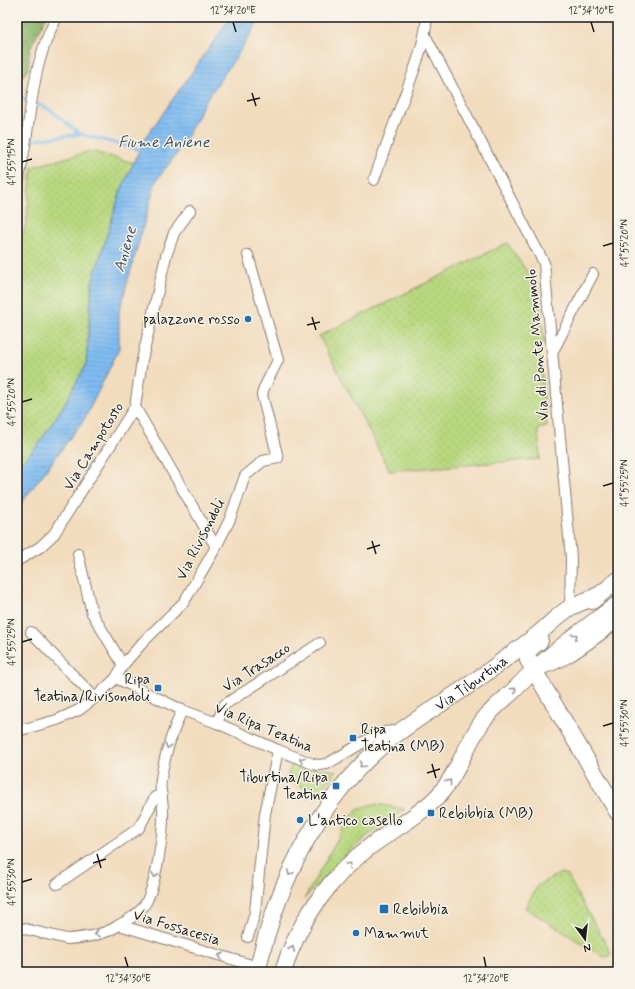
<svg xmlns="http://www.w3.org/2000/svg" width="635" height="989" font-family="Mynerve,sans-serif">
  <defs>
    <pattern id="grass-dots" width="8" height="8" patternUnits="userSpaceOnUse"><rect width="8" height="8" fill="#b8d87f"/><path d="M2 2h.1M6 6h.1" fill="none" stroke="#9eb96d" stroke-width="1.8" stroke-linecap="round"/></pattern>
    <pattern id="forest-crowns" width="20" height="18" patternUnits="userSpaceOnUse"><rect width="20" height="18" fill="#92b86e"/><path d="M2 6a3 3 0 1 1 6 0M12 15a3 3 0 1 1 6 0" fill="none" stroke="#76955a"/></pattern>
    <pattern id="park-tufts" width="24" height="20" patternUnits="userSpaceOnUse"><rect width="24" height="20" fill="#b8d87f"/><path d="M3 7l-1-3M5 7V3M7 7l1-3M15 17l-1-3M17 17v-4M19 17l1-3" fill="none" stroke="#9eb96d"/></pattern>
    <pattern id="water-rules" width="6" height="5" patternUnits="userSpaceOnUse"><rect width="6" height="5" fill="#80bcf2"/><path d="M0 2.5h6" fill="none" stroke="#6ea1cf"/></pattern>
  </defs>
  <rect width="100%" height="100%" fill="#f7f3e8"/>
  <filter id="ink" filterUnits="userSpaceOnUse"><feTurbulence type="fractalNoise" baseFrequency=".025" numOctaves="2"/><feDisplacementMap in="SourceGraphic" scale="8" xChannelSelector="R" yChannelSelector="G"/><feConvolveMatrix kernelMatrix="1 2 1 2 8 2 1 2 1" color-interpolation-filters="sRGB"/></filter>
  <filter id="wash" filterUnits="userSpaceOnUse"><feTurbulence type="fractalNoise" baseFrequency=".012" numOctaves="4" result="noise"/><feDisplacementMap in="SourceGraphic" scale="16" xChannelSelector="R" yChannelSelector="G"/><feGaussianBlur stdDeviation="0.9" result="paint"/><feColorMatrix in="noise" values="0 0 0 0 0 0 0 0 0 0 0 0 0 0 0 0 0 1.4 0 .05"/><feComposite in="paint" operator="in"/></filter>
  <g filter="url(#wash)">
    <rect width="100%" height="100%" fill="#f2dcbe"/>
    <g fill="url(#grass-dots)" stroke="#6a7a4e">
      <path d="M91 151 134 163 121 190 92 283 86 365 62 408 38 445 17 466V256L27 219 32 167Z"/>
      <path d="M507 243 537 286 545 342 539 345 547 427 538 429 540 459 390 471 319 336Z"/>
      <path d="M376 804 405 809 367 836 345 856 304 899 347 823 357 810 369 805Z"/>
      <path d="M561 873 567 875 611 953 609 956 606 957 602 956 525 908 538 885Z"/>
    </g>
    <path fill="url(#forest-crowns)" stroke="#576a45" d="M17 17H46L30 49 28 70 17 82Z"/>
    <path fill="url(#park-tufts)" stroke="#6a7a4e" d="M293 759 316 768 336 771 319 794 286 780Z"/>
    <path fill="url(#water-rules)" stroke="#4e6c87" d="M231 17H261L240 51 204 103 181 148 156 181 119 312V349L85 418 17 509V466L38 445 62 408 86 365 92 283 121 190 144 140Z"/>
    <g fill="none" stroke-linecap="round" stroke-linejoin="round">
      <g stroke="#80bcf2" stroke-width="3">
        <path d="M17 96 49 109 80 134"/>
        <path d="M17 142 80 134 142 150"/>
      </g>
    </g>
  </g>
  <g filter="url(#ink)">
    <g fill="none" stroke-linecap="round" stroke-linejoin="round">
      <g stroke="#877c6d" stroke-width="12">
        <g id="street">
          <path d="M425 35 544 263 571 558 570 608"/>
          <path d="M374 180C382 156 391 132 400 108 411 78 424 49 427 17"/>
          <path d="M17 190C21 169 25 147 28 126 33 88 38 51 57 17"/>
          <path d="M553 351 593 274"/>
          <path d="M135 407 216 547"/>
          <path d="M78 554 92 613 123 665"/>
          <path d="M17 561 40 547 54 534 135 407 142 360 166 256 174 233 190 211"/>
          <path d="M31 632 95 698"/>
          <path d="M116 678 182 710 217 723 278 750 313 764 318 765 327 764 374 736 385 732 401 730"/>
          <path d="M217 723 224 705 320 643"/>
          <path d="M17 731 57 720 79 710 95 698 116 678 123 665 144 641 184 602 216 547 230 519 245 476 263 461 278 458 262 395 264 388 278 360 248 255"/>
          <path d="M57 884 139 828 155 797 162 795"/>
          <path d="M119 925C129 920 139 914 145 904 156 886 164 832 163 810 163 800 159 789 161 779 164 755 172 733 182 710"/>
          <path d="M17 927 67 939C84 938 105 935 119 925L258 967"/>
          <path d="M248 937 255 912 265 814 278 750"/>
        </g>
      </g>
      <g stroke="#877c6d" stroke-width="16">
        <path id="secondary" d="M534 669C567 662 591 638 618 620"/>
      </g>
      <g stroke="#877c6d" stroke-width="18">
        <g id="primary">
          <path d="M592 601 618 580"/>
          <path d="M540 641C533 646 526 650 528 660L618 813"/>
          <path id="s1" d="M257 972C278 879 323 787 402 730 428 711 456 695 482 676 501 662 520 648 538 634 549 625 559 614 571 607 580 603 590 599 599 595"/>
          <path d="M283 972C297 923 330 876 372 845 394 829 420 815 439 795 460 771 466 742 485 718 496 705 509 696 520 684 525 679 530 674 535 669 561 646 590 624 618 604"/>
        </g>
      </g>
      <use href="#street" stroke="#fff" stroke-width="10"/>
      <use href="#secondary" stroke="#fff" stroke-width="14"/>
      <use href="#primary" stroke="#fff" stroke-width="16"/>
    </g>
    <defs><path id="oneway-chevron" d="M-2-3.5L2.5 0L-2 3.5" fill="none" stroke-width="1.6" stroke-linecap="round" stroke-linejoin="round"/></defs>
    <g stroke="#999">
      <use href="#oneway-chevron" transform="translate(575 636) rotate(-37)"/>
      <use href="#oneway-chevron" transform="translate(514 690) rotate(-42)"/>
      <use href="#oneway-chevron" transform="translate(168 746) rotate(109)"/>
      <use href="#oneway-chevron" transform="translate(302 760) rotate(-158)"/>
      <use href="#oneway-chevron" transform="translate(362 765) rotate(134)"/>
      <use href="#oneway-chevron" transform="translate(449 782) rotate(-52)"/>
      <use href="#oneway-chevron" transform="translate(349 865) rotate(-45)"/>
      <use href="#oneway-chevron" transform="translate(290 873) rotate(115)"/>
      <use href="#oneway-chevron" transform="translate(155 875) rotate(101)"/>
      <use href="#oneway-chevron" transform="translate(97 934) rotate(163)"/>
      <use href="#oneway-chevron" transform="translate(292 949) rotate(-65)"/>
      <use href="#oneway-chevron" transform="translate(221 956) rotate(-163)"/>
    </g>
  </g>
  <path fill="none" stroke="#1c1c1c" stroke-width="1.5" d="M233 22 236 32M591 22 594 32M252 93 256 106M247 101 260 98M22 162 32 159M603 246 613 243M312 317 316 330M307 325 320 322M22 402 32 399M603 486 613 483M372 541 376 554M367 549 380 545M22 642 32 639M603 726 613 723M432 764 436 778M427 773 440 769M97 854 101 868M93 863 106 859M22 882 32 879M125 957 128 967M484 957 486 967"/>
  <g fill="#1f6fb2" stroke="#f7f3e8" stroke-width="1.5">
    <circle cx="248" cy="319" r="4"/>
    <rect x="154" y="684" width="8" height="8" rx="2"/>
    <rect x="349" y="734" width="8" height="8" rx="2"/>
    <rect x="332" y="782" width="8" height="8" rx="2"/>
    <rect x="427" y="809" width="8" height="8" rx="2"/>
    <circle cx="300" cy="820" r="4"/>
    <rect x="379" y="904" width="10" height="10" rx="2"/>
    <circle cx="356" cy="933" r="4"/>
  </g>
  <g text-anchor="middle" stroke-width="3" stroke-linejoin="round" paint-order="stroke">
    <g font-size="15" fill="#1c1c1c" stroke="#f7f3e8" text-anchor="start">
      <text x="240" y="324" text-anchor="end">palazzone rosso</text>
      <text x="150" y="684" text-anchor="end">Ripa<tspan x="150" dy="17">Teatina/Rivisondoli</tspan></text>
      <text x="361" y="734">Ripa<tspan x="361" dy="17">Teatina (MB)</tspan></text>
      <text x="328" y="782" text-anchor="end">Tiburtina/Ripa<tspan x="328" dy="17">Teatina</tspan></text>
      <text x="439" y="818">Rebibbia (MB)</text>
      <text x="308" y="825">L'antico casello</text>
      <text x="393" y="914">Rebibbia</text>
      <text x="364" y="938">Mammut</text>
    </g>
    <g font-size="15" fill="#1c1c1c" stroke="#f7f3e8">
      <text transform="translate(537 345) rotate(-95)" y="5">Via di Ponte Mammolo</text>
      <text transform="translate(93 446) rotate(-58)" y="5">Via Campotosto</text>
      <text transform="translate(200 539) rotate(-63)" y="5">Via Rivisondoli</text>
      <text transform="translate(256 667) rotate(-33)" y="5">Via Trasacco</text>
      <text dy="5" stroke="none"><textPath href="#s1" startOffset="372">Via Tiburtina</textPath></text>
      <text transform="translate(264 727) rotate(23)" y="5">Via Ripa Teatina</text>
      <text transform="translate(177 927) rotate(17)" y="5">Via Fossacesia</text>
    </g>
    <g font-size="16" font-style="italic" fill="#3f5467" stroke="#f7f3e8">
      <text x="164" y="147">Fiume Aniene</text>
      <text transform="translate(124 249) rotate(-74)" y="6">Aniene</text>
    </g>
  </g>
  <rect width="635" height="989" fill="none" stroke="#f7f3e8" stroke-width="44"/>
  <g transform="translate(585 939) rotate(165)" stroke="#f7f3e8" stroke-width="3" paint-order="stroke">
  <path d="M0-3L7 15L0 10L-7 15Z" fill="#1c1c1c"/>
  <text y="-6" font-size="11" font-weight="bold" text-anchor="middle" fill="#1c1c1c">N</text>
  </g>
  <rect x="22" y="22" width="591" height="945" fill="none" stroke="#1c1c1c" stroke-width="1.5"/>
  <g font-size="10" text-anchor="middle" fill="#1c1c1c">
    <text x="233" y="14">12°34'20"E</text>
    <text x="591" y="14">12°34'10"E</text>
    <text transform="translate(11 162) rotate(-90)" y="4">41°55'15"N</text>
    <text transform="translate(624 243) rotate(-90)" y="4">41°55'20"N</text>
    <text transform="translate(11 402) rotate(-90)" y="4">41°55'20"N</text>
    <text transform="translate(624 483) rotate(-90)" y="4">41°55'25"N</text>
    <text transform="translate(11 642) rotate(-90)" y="4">41°55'25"N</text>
    <text transform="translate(624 723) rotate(-90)" y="4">41°55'30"N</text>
    <text transform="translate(11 882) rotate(-90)" y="4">41°55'30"N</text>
    <text x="128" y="982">12°34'30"E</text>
    <text x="486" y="982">12°34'20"E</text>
  </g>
</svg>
